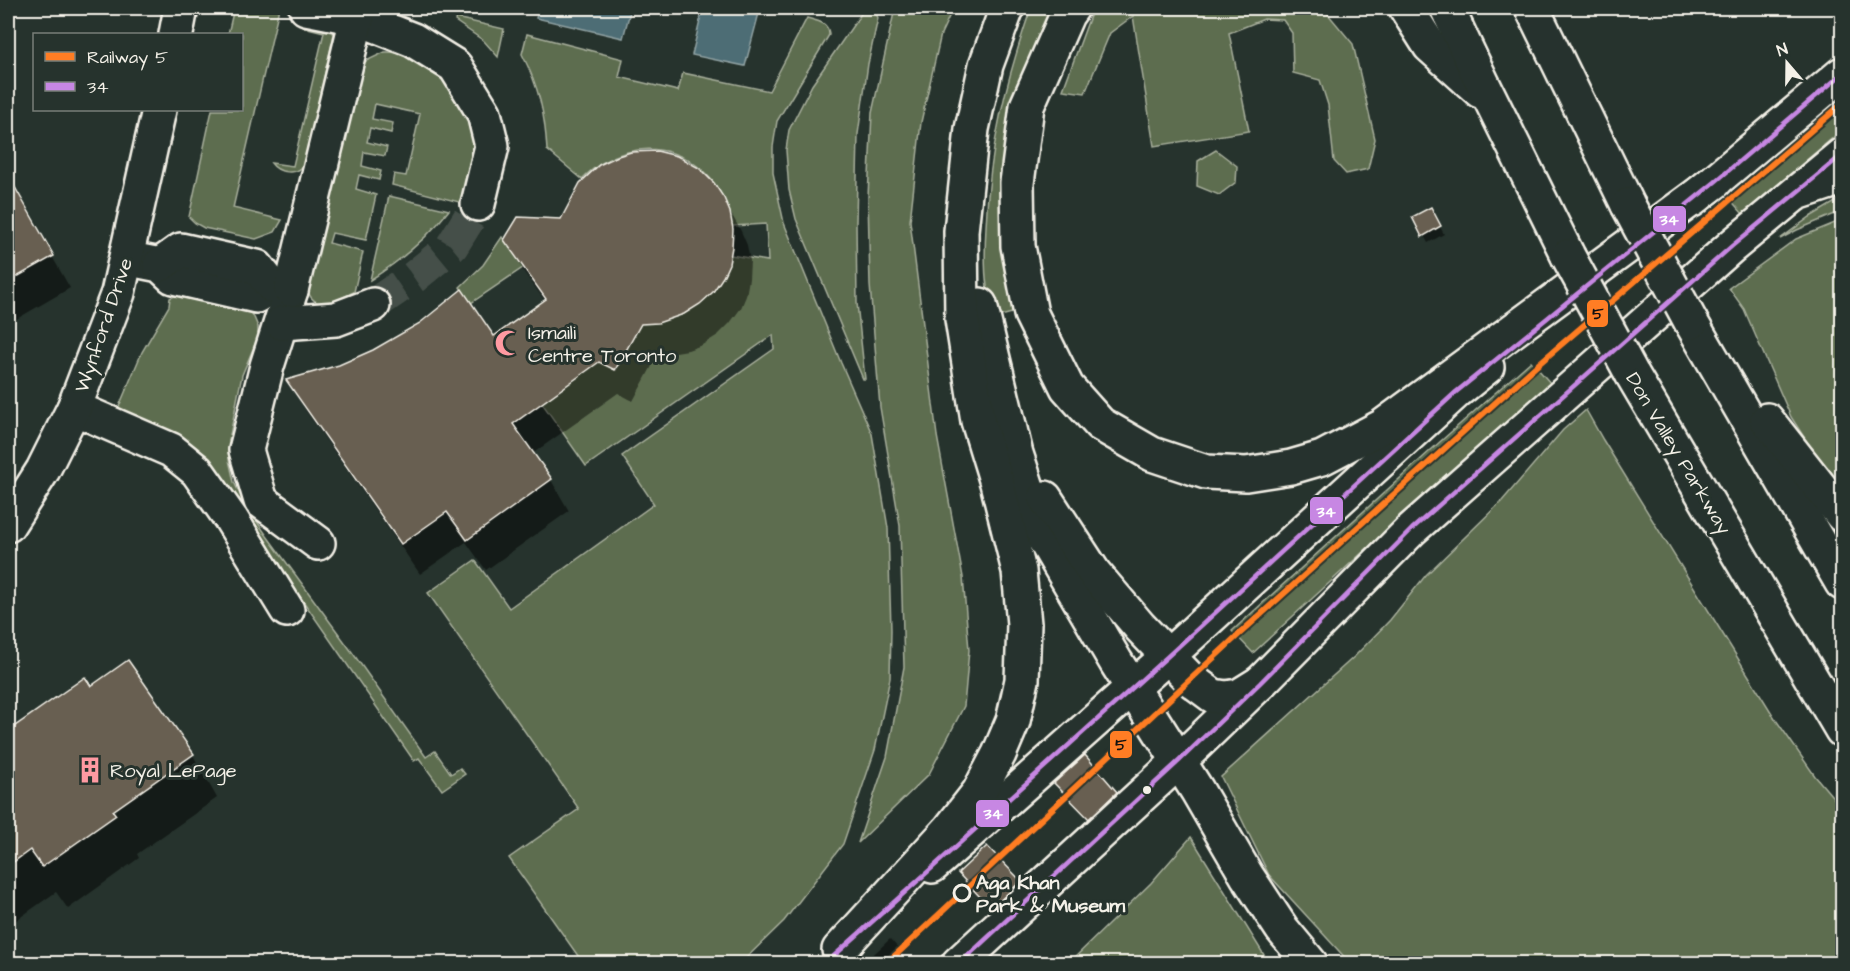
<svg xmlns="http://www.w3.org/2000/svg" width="1850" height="971" font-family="'Architects Daughter',sans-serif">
  <rect width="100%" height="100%" fill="#26332d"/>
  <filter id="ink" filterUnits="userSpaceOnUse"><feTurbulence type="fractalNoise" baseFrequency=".0167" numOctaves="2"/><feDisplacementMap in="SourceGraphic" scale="12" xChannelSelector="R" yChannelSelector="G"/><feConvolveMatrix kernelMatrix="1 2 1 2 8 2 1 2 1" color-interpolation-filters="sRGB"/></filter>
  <g filter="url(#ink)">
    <g fill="#5d6d50" stroke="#a8af9c" stroke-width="1.5">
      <path d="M234 8H279L233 208 282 220 275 232 256 239 204 228 195 223 189 217 212 110H242V34H228Z"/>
      <path d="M865 8H874L878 18 868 64 858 134 856 222 857 303 865 379H863L796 219 789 190 786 150 789 130 812 85Z"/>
      <path d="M895 8H953L941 34 921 122 910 221 937 436 963 577 969 650 964 706 929 774 858 843 887 757 904 667 900 526 880 407 870 285 868 197 872 113Z"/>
      <path d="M1031 8H1055L1033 51 1018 88 1016 312 993 318C991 307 988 297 987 286 984 267 985 246 986 227 989 149 1006 81 1031 8Z"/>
      <path d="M1093 8H1323L1353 44 1375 139 1368 169 1346 174 1334 161 1328 105 1320 80 1293 73 1292 33 1283 20 1264 19 1229 33 1249 131 1154 146 1133 16 1110 33 1085 93 1063 90Z"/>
      <path d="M456 18 504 29 498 57 484 41 455 21Z"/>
      <path d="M807 18C817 21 829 22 829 35L777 121 773 147V173L784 223 841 363 872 434 888 528 891 630 890 678 875 750 843 844 784 921 741 963H583L509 858 579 809 428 593 475 560 509 608 654 504 622 456 774 349 773 335 586 466 542 403 599 362 616 370 641 323C683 322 721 298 731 255L768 261 766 224 732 226C718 149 637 124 582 179L547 150C545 114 539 87 522 54L527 34 623 59 619 77 678 91 683 73 769 91Z"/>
      <path d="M303 24 329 27 334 34 304 165C296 176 278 173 271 163L293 166 324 32 304 27 302 26Z"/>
      <path d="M385 52C403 51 418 60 431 70 437 75 444 79 450 85 455 90 458 98 462 105 480 138 476 169 459 202L392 185 394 174 406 176 420 114 375 104 372 119 393 123 391 133 370 128 367 142 387 147 385 156 364 152 362 166 381 171 379 180 359 175 356 189 376 195 366 240 332 233 329 243 363 252 354 292C338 299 315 315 307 289L359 70 366 61Z"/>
      <path d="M1842 100V130L1743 214 1728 197Z"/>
      <path d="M1216 150 1237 166 1236 182 1219 195 1197 186 1198 161Z"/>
      <path d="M389 196 449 210C427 239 400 261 370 280Z"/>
      <path d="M1842 198V211L1797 230 1780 239 1810 217Z"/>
      <path d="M1842 220V496L1791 417 1744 309 1729 288 1796 239Z"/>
      <path d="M502 237 524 267 471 303 460 287 483 265Z"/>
      <path d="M179 294 243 309 253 315 258 327V337L242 375 229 440V460L234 482 243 501 267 536 352 652 426 757 435 751 451 774 460 768 465 774 442 790 419 758 414 761 231 497 115 416 142 352 169 306 170 298Z"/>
      <path d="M1531 361 1551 384 1364 551 1253 653 1232 631 1442 440Z"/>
      <path d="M1586 410 1603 440 1776 720 1815 776 1842 808V963H1350L1269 875 1221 777 1355 656 1390 620 1426 575 1502 501 1563 430Z"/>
      <path d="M1191 837 1269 963 1079 964 1070 962 1151 883Z"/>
    </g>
    <g fill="#4e6d75" stroke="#90a2a3" stroke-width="1.5">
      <path d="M539 8H631L623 38 536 18Z"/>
      <path d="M703 8H737L759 13 745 66 692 55Z"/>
    </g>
    <g fill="#0007">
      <path d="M16 193 70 288 8 324V198Z"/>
      <path d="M722 198 741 231 747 245 750 261 749 279 746 296 741 308 730 323 718 335 702 345 688 350 658 355 633 401 618 393 532 454 551 480 569 511 486 570 466 542 420 574 306 411 288 381 494 338 545 301 524 272 506 240 562 221Z"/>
      <path d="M1430 209 1444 234 1428 243 1414 217Z"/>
      <path d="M128 662 193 755 217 798 137 854 139 858 68 909 56 892 8 926V733L85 679 91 688Z"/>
      <path d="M1084 758 1116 793 1121 801 1094 825 1061 791 1056 783Z"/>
      <path d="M960 874 1020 882 1024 889 996 915 964 881Z"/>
      <path d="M890 939 913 964H863Z"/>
    </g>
    <g fill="#685f51" stroke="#f4f1e8" stroke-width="1.5">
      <path d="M657 151 677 156 699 168 714 183 724 198 730 212 733 229 732 247 729 264 723 277 713 292 700 304 684 314 658 323 641 324 615 370 599 362 513 424 552 479 467 540 447 512 401 544 286 380 339 365 373 350 420 323 462 289 494 336 546 299 504 240 518 217 561 219 580 183 599 165 618 156 631 152Z"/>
      <path d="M8 175 54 256 8 282Z"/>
      <path d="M1431 207 1441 226 1422 237 1412 217Z"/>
      <path d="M128 660 194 754 113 811 116 815 42 867 30 850 8 866V731L85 677 91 686Z"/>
      <path d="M1085 755 1117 792 1089 819 1054 783Z"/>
      <path d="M987 846 1021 881 991 909 958 873Z"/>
    </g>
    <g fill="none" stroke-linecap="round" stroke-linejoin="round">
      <path stroke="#455049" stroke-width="33" stroke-dasharray="33 16" stroke-linecap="butt" d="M373 305 414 277 452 246 478 204"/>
      <g stroke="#f4f1e8" stroke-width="38">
        <g id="minor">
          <path d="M357 18 413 40 455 66 484 113 492 146 478 204"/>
          <path d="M176 34 181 8"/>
          <path d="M140 261 160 265 173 277 256 296 272 286"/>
          <path d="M160 265 181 250 257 267 272 286 291 290 267 366 246 450 261 501 318 543"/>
          <path d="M291 290 357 18 306 8"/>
          <path d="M282 323 336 319 373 305"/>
          <path d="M74 408 171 450 197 471 231 519 287 610"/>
          <path d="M8 525 43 470 74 408 118 293 159 110"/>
        </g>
      </g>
      <g stroke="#f4f1e8" stroke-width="38">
        <g id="major">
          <path d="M1692 200 1842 74"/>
          <path d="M932 866 1168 656 1456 392 1487 367"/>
          <path d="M958 964 1179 761 1260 683 1412 529 1732 246 1842 155"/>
        </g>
      </g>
      <g stroke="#f4f1e8" stroke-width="38">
        <g id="highway">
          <path d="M1072 8 1067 15 1027 106 1017 183 1018 246 1031 314 1067 387 1100 424 1152 454 1206 472 1246 474 1291 467 1322 458 1383 426 1715 182"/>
          <path d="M1406 8 1430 46 1480 91"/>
          <path d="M1447 8 1482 82 1568 256"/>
          <path d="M1532 8 1628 205"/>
          <path d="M1797 193 1842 178"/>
          <path d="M980 305 1016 454 1044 539 1116 662 1197 790 1247 876 1282 929 1311 964"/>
          <path d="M1691 322 1842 583"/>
          <path d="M1632 374 1842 730"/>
          <path d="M1767 420 1842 515"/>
          <path d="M1045 498 1094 573 1140 627 1190 679 1213 696 1226 698 1239 696 1260 683"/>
          <path d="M839 950 950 829 979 792 999 754 1013 721 1022 680 1024 624 1019 571 997 483 978 421 962 319 961 231 972 129 986 65 1007 8"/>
        </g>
      </g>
      <use href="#minor" stroke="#26332d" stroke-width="33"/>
      <use href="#major" stroke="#26332d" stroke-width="33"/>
      <use href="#highway" stroke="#26332d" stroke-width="33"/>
      <g stroke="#f4f1e8" stroke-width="38" stroke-linecap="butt">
        <g id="highway-bridge">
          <path d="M1628 205 1691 322"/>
          <path d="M1568 256 1632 374"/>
        </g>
      </g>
      <use href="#highway-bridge" stroke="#26332d" stroke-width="33"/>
      <g stroke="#26332d" stroke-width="9">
        <g id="bus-1">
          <path d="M825 964 1168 656 1456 392 1715 182 1842 74"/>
          <path d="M959 964 1179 761 1260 683 1412 529 1732 246 1842 155"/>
        </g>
      </g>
      <use href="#bus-1" stroke="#c787e3" stroke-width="4.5"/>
      <g stroke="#26332d" stroke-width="10">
        <path id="rail-1" d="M886 964 1237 636 1535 367 1842 104"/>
      </g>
      <use href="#rail-1" stroke="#ff7d24" stroke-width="6"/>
    </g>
  </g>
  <defs>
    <g id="mosque-bare" transform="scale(2.07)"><path d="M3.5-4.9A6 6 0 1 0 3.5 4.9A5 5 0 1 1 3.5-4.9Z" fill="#ff9aa2" stroke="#26332d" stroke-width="2.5" paint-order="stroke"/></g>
    <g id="building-bare" transform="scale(2.07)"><path d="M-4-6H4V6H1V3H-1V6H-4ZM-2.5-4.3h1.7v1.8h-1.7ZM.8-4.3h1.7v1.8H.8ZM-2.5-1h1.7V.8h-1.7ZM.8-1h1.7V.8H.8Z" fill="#ff9aa2" stroke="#26332d" stroke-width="2.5" paint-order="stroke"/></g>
  </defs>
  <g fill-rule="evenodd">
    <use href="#mosque-bare" x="508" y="343"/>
    <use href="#building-bare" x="90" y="770"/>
  </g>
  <circle fill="#f4f1e8" stroke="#26332d" stroke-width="2" cx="1147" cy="790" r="5"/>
  <circle fill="#26332d" stroke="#f4f1e8" stroke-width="3" cx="962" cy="893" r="8"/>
  <g text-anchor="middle" stroke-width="6" stroke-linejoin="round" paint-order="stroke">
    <g font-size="20" fill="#f4f1e8" stroke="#26332d">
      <text transform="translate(103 325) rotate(-71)" y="7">Wynford Drive</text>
      <text transform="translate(1679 453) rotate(59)" y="7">Don Valley Parkway</text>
    </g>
    <g font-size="20" fill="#f4f1e8" stroke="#26332d" text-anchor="start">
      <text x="528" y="339">Ismaili<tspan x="528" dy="23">Centre Toronto</tspan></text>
      <text x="110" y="777">Royal LePage</text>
    </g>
    <g font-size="20" font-weight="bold" fill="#f4f1e8" stroke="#26332d" text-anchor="start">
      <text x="976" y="889">Aga Khan<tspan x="976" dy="23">Park &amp; Museum</tspan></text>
    </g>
  </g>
  <g stroke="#26332d" stroke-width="2">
    <rect x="1652" y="205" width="35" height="28" rx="6" fill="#c787e3"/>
    <rect x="1586" y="299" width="23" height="29" rx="6" fill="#ff7d24"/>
    <rect x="1309" y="496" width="35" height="29" rx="6" fill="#c787e3"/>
    <rect x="1109" y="730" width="24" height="29" rx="6" fill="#ff7d24"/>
    <rect x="975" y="799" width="35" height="29" rx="6" fill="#c787e3"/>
  </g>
  <g font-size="16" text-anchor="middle" font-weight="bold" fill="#fff">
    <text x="1669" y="225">34</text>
    <text x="1326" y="517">34</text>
    <text x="993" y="819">34</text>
  </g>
  <g font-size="16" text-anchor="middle" font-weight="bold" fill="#111">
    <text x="1598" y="319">5</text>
    <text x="1121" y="750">5</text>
  </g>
  <rect width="1850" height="971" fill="none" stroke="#26332d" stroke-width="30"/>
  <rect x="15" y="15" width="1820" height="941" fill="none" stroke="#f4f1e8" stroke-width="2" filter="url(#ink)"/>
  <rect x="33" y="33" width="210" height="78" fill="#26332d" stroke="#787f78" stroke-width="1.5"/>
  <rect x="45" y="52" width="30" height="9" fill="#ff7d24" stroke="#787f78" stroke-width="1.5"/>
  <text x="87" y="63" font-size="18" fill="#f4f1e8">Railway 5</text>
  <rect x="45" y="82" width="30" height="9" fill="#c787e3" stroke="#787f78" stroke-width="1.5"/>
  <text x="87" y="93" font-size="18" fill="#f4f1e8">34</text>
  <g transform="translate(1787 63) rotate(340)" stroke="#26332d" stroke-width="4.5" paint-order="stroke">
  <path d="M0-4.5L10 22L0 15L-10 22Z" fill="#f4f1e8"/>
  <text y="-9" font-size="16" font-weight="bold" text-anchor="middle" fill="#f4f1e8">N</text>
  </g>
</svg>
